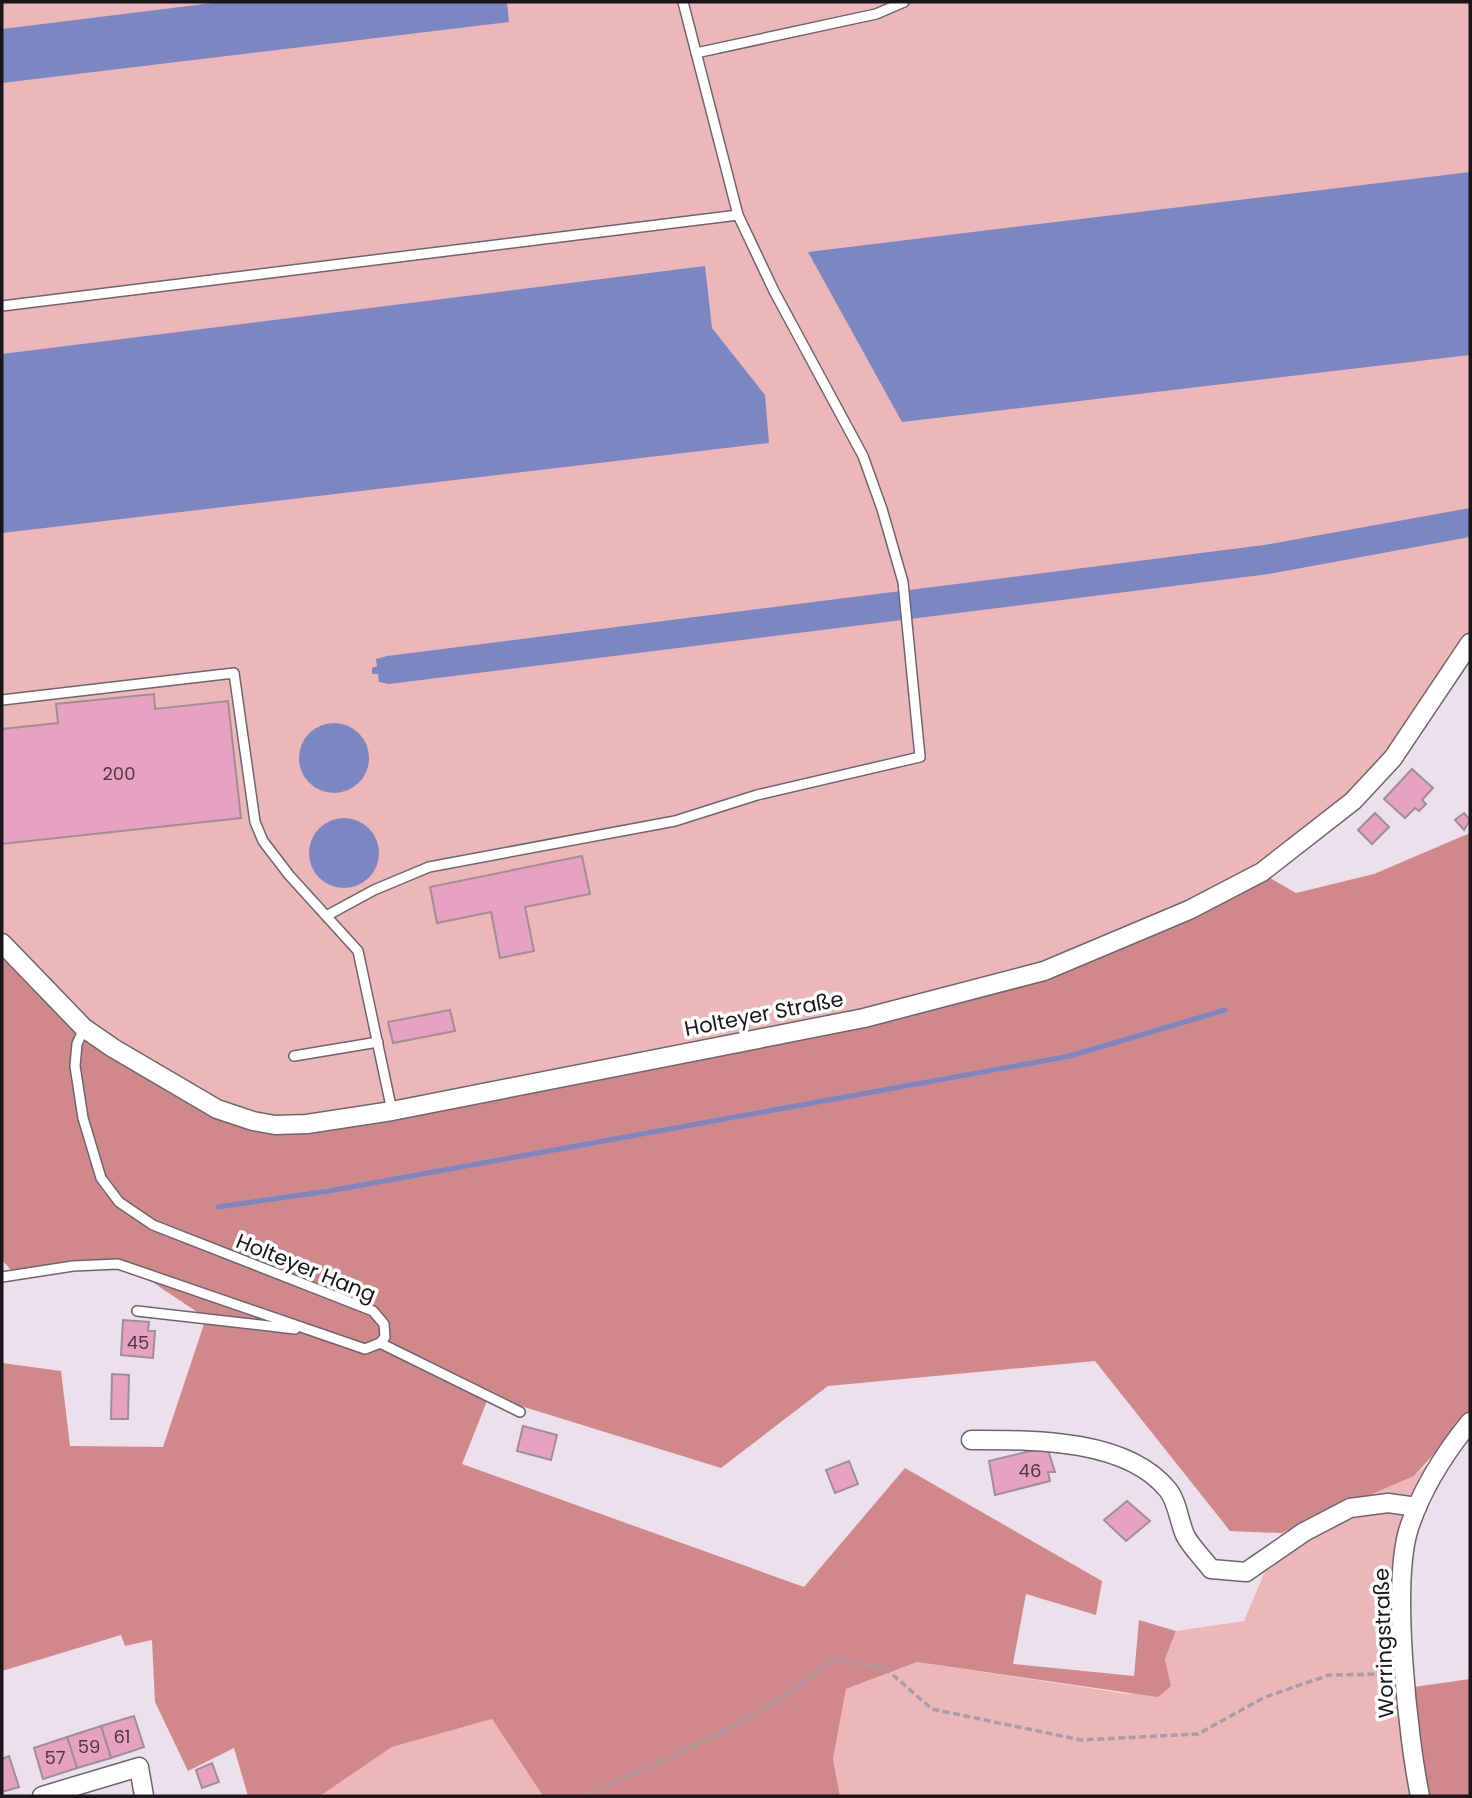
<svg xmlns="http://www.w3.org/2000/svg" width="1472" height="1798" font-family="Poppins,sans-serif">
  <rect width="100%" height="100%" fill="#ece0ec"/>
  <g fill="#edb7b9">
    <path d="M2 2H1470V638L1392 756 1261 870 1085 950 940 995 349 1112 275 1118 218 1103 115 1046 2 939Z"/>
    <path d="M1439 1454 1406 1523 1417 1796H840L833 1759 846 1689 917 1662 1128 1694 1171 1686 1165 1659 1176 1631 1244 1621 1281 1533 1414 1476Z"/>
    <path d="M492 1719 543 1796H320L392 1747Z"/>
  </g>
  <g fill="#d1888b">
    <path d="M1470 833V1414L1414 1476 1281 1533 1230 1531 1095 1361 828 1386 721 1468 489 1396 462 1464 804 1587 905 1468 1102 1581 1096 1615 1026 1594 1013 1664 1134 1676 1139 1620 1176 1631 1165 1659 1171 1686 1158 1697 917 1662 846 1689 833 1759 840 1796H543L492 1719 392 1747 320 1796H248L234 1748 188 1771 155 1702 152 1640 125 1646 121 1635 2 1671V1363L61 1371 70 1446 163 1447 206 1318 121 1261 73 1263 11 1270 2 1260V949L82 1028C80 1032 76 1038 75 1042 67 1072 89 1164 107 1190 118 1207 135 1216 153 1226 145 1214 123 1206 112 1193 85 1159 66 1070 87 1031 135 1069 191 1109 251 1125 269 1130 287 1130 305 1131L778 1040 1002 990 1100 956 1265 875 1296 893 1374 874Z"/>
    <path d="M1470 1679V1796H1422L1414 1687Z"/>
  </g>
  <g fill="#7a87c2">
    <path d="M221 2H507L509 22 2 83V29Z"/>
    <path d="M1470 172V355L902 422 808 252Z"/>
    <path d="M705 266 712 328 765 395 769 443 2 533V354Z"/>
    <path d="M1470 508V537L1269 574 389 684 379 682 378 674H372V668L377 666 376 659 387 656 1264 545Z"/>
    <circle cx="334" cy="758" r="35"/>
    <circle cx="344" cy="853" r="35"/>
  </g>
  <g fill="none" stroke-linecap="round" stroke-linejoin="round">
    <path stroke="#7a87c2" stroke-width="5" d="M218 1207 329 1191 1070 1056 1225 1010"/>
  </g>
  <g fill="#e7a2c1" stroke="#9e8f95" stroke-width="2">
    <path d="M154 694 155 709 228 701 241 818 2 844V729L58 723 56 704Z"/>
    <path d="M1412 769 1433 788 1422 800 1426 804 1419 811 1415 808 1405 818 1384 799Z"/>
    <path d="M1375 813 1389 827 1372 844 1358 830Z"/>
    <path d="M1464 813 1470 820 1464 830 1455 820Z"/>
    <path d="M582 856 590 894 525 907 534 951 500 958 491 912 437 923 430 887Z"/>
    <path d="M450 1010 455 1031 393 1043 388 1022Z"/>
    <path d="M123 1320 149 1322 148 1331H155L153 1358 121 1355Z"/>
    <path d="M112 1374 129 1375 128 1419H111Z"/>
    <path d="M523 1426 557 1435 551 1460 517 1451Z"/>
    <path d="M1047 1447 1055 1472H1048L1050 1481 995 1495 989 1461Z"/>
    <path d="M849 1461 858 1484 835 1493 826 1470Z"/>
    <path d="M1127 1501 1150 1521 1126 1541 1104 1520Z"/>
    <path d="M134 1716 144 1747 111 1758 101 1726Z"/>
    <path d="M101 1726 111 1758 77 1768 67 1737Z"/>
    <path d="M67 1737 77 1768 43 1779 34 1748Z"/>
    <path d="M9 1756 19 1787 2 1792V1759Z"/>
    <path d="M212 1763 219 1782 202 1788 196 1770Z"/>
  </g>
  <g fill="none" stroke-linecap="round" stroke-linejoin="round">
    <g stroke="#6e646e" stroke-width="12">
      <g id="service">
        <path d="M683 2 738 215"/>
        <path d="M696 53 876 14 904 2"/>
        <path d="M2 306 738 215 774 291 863 456 882 509 903 582 920 757 757 795 675 821 429 867 374 890 328 915"/>
        <path d="M2 700 234 673 255 822 263 841 289 875 358 951 392 1111"/>
        <path d="M294 1056 378 1042"/>
        <path d="M2 1277 73 1266 118 1264 365 1349 380 1343 385 1337 384 1324 373 1311 153 1225 119 1202 101 1178 83 1118 75 1066 77 1044 84 1028"/>
        <path d="M137 1311 295 1329"/>
        <path d="M380 1343 520 1412"/>
      </g>
    </g>
    <g stroke="#6e646e" stroke-width="21">
      <g id="minor">
        <path d="M2 943 84 1028 113 1048 217 1109 253 1121 275 1125 307 1124 392 1111 864 1018 1044 971 1189 910 1262 872 1353 801 1393 758 1470 643"/>
        <path d="M971 1440C1031 1440 1126 1438 1168 1490 1177 1501 1179 1521 1185 1535 1191 1547 1203 1558 1211 1569L1246 1572 1304 1532 1350 1508 1388 1503 1417 1507"/>
        <path d="M42 1796 139 1767 144 1796"/>
        <path d="M1420 1796C1408 1738 1391 1583 1409 1528 1422 1488 1444 1454 1470 1422"/>
      </g>
    </g>
    <path stroke="#a69da6" stroke-width="3.5" stroke-dasharray="7 3.5" stroke-linecap="butt" d="M586 1796C669 1756 763 1720 833 1659L885 1668 932 1709 1081 1740 1198 1734 1265 1697 1329 1675 1389 1674"/>
    <use href="#service" stroke="#fff" stroke-width="9"/>
    <use href="#minor" stroke="#fff" stroke-width="18"/>
  </g>
  <g text-anchor="middle" stroke-width="7" stroke-linejoin="round" paint-order="stroke">
    <g font-size="18" fill="#4d3944">
      <text x="119" y="780">200</text>
      <text x="138" y="1349">45</text>
      <text x="1030" y="1477">46</text>
      <text x="122" y="1743">61</text>
      <text x="89" y="1753">59</text>
      <text x="55" y="1764">57</text>
    </g>
    <g font-size="21" fill="#1a161a" stroke="#fff">
      <text transform="translate(764 1014) rotate(-11)" y="7">Holteyer Straße</text>
      <text transform="translate(306 1268) rotate(22)" y="7">Holteyer Hang</text>
      <text transform="translate(1384 1643) rotate(-92)" y="7">Worringstraße</text>
    </g>
  </g>
  <rect width="1472" height="1798" fill="none" stroke="#1a161a" stroke-width="7"/>
</svg>
